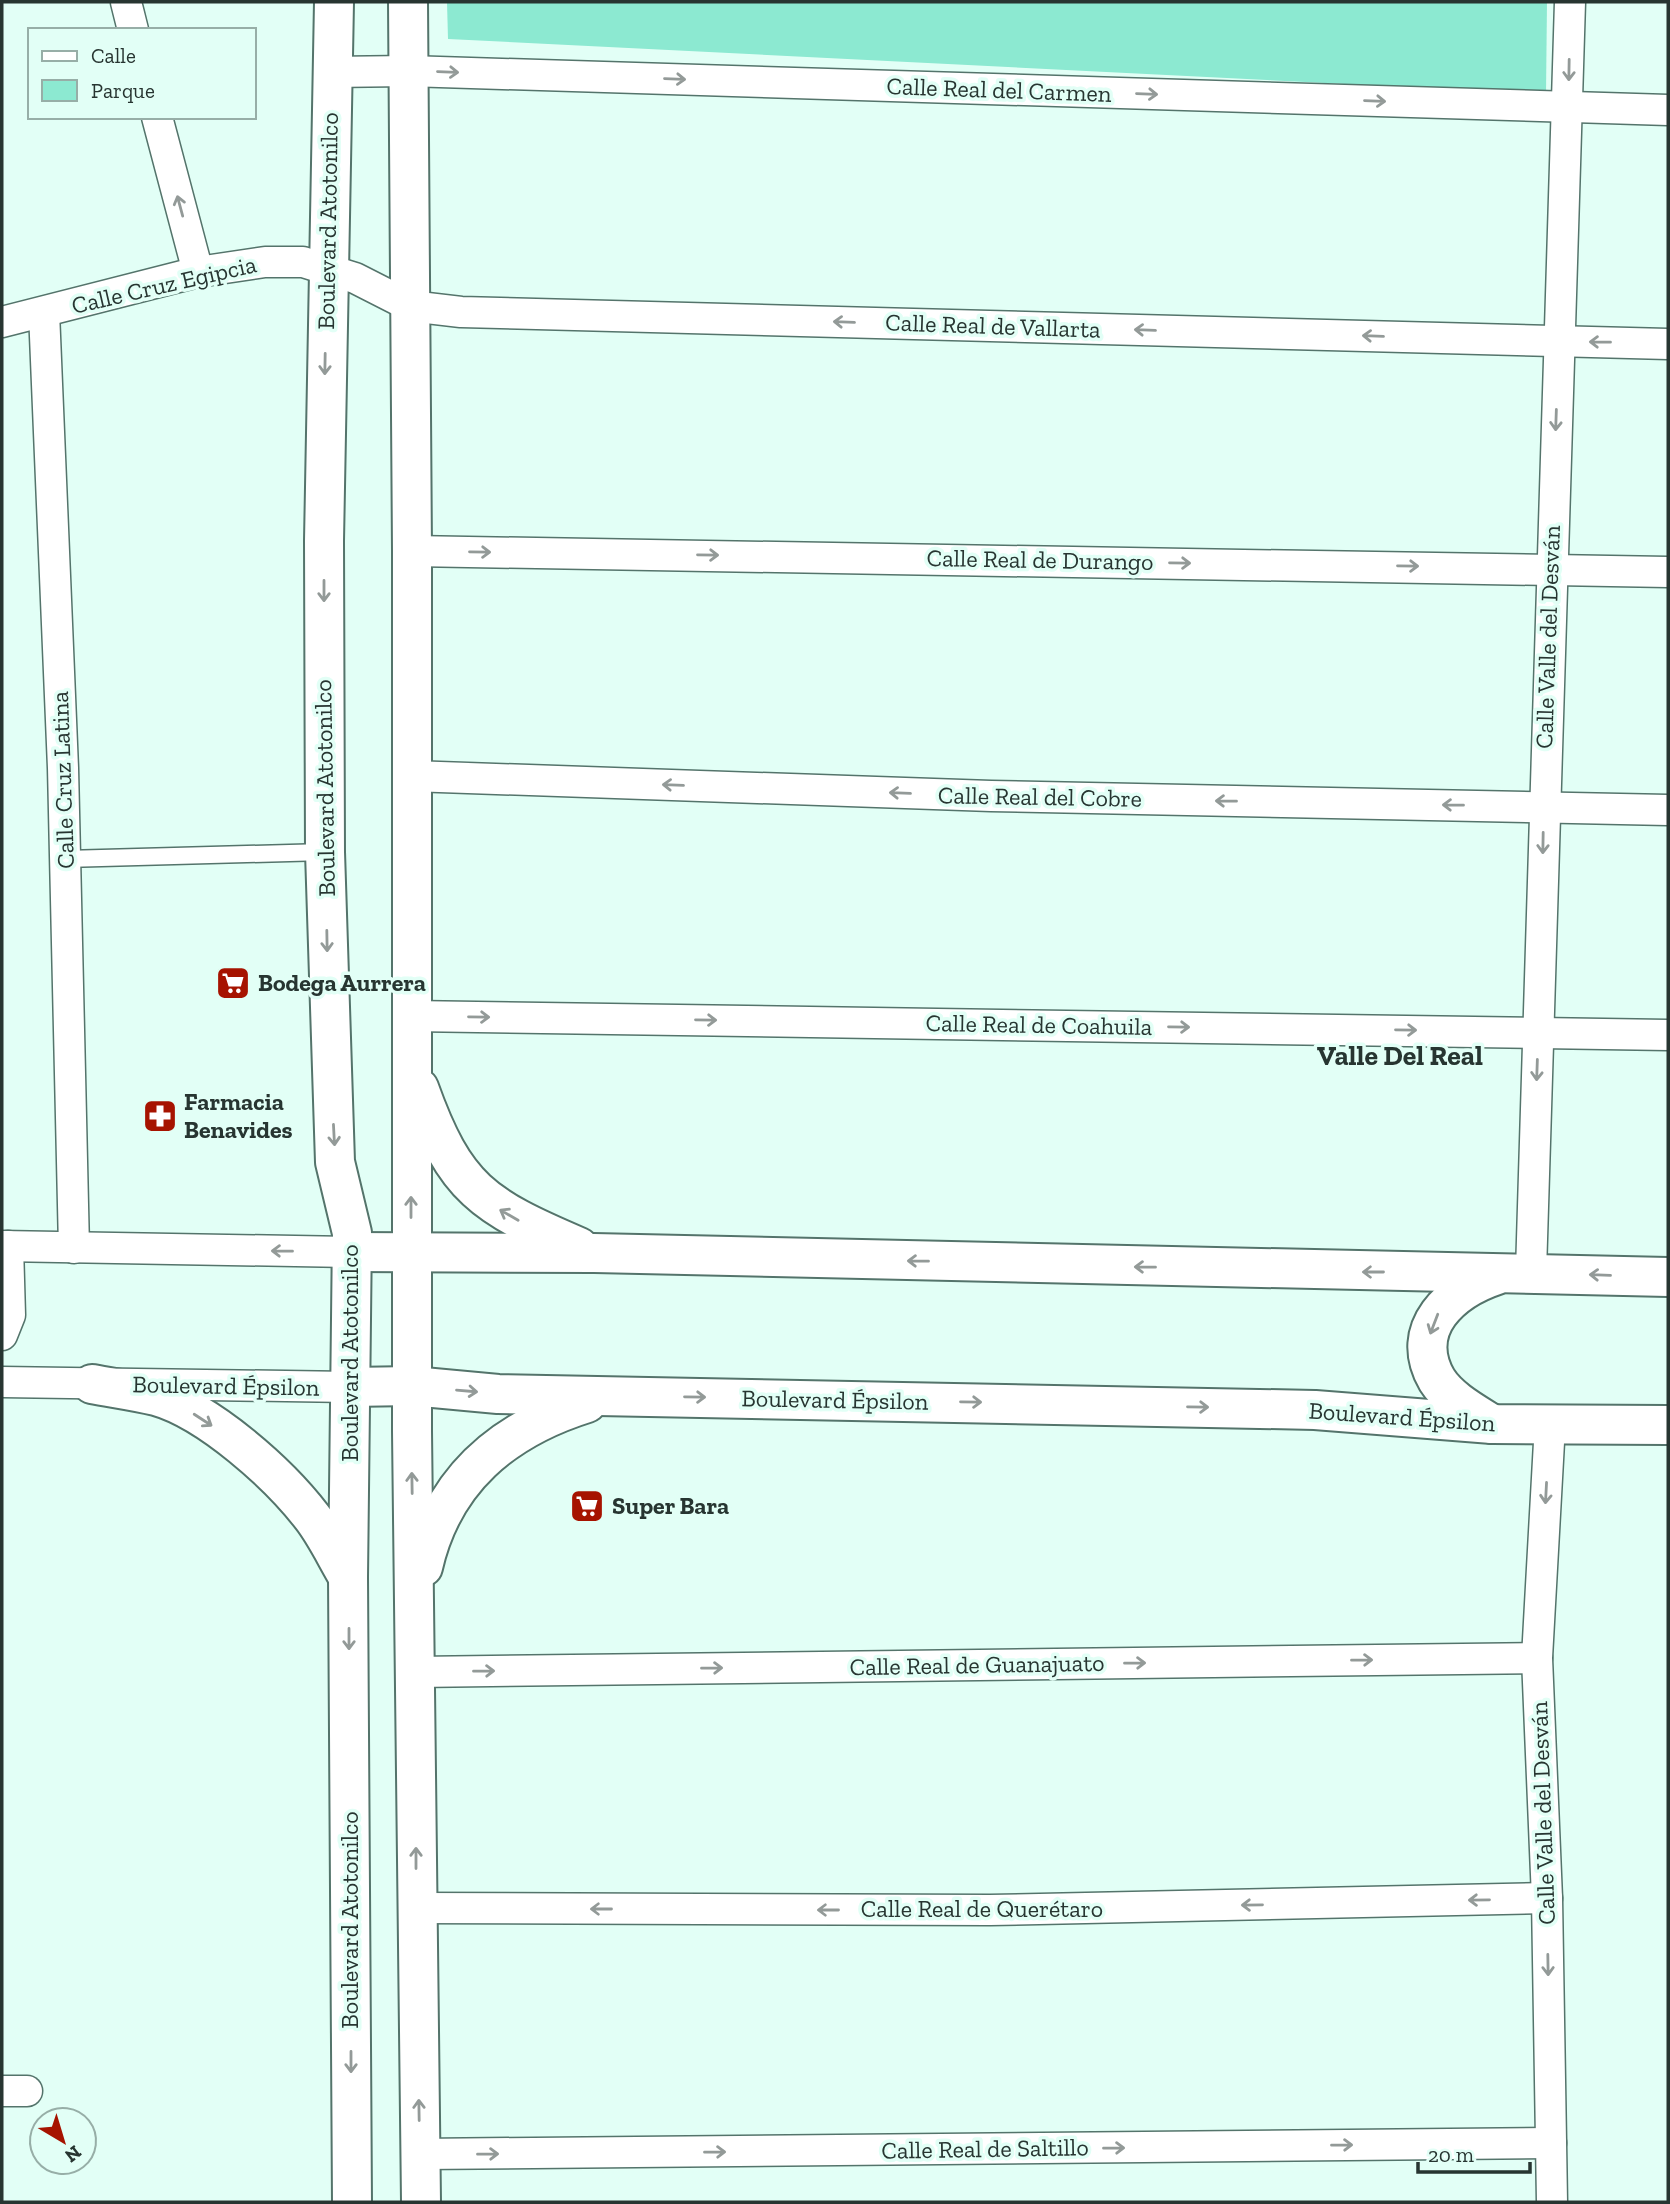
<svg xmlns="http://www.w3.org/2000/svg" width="1670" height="2204" font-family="'Zilla Slab',serif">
  <rect width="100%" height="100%" fill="#e2fff6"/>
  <path fill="#8ce9d1" d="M447 2H1547L1546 94 448 39Z"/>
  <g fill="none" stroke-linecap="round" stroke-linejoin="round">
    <g stroke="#54746b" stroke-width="19">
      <path id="lane" d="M65 859 325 852"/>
    </g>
    <g stroke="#54746b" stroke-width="33">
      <g id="street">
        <path d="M126 2 133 30"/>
        <path d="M330 72 408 71 1668 110"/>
        <path d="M157 117 198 272"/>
        <path d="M44 312 63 768 74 1248"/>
        <path d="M2 322 198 272 265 262H303L355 278 410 306 461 312 1668 344"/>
        <path d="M412 551 1668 572"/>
        <path d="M411 776 991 796 1668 810"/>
        <path d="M411 1016 1668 1035"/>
        <path d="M2 1246 350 1252"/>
        <path d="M1531 1272 1570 2"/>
        <path d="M2 1335 10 1315 8 1246"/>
        <path d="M2 1382 350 1387"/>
        <path d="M1550 1424 1537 1658 1547 1898 1552 2202"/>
        <path d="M416 1672 1537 1658"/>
        <path d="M416 1908 990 1910 1547 1898"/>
        <path d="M2 2091H27"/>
        <path d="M420 2154 1551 2143"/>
      </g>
    </g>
    <g stroke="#54746b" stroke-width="42">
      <g id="secondary">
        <path d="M334 2 324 541 325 852 335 1162 352 1233 348 1577 352 2202"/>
        <path d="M408 2 412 551V1431L421 2202"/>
        <path d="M419 1088C455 1189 483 1206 579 1247"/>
        <path d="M350 1252 594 1253 1668 1277"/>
        <path d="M92 1384C113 1388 135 1391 156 1396 209 1411 279 1474 312 1517 326 1535 336 1557 348 1577"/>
        <path d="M350 1387 412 1386 498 1394 1315 1410 1492 1424 1668 1425"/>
        <path d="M1492 1424C1473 1412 1449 1399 1437 1380 1407 1328 1452 1290 1497 1275"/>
        <path d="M423 1567C443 1479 504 1429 587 1403"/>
      </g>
    </g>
    <use href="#lane" stroke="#fff" stroke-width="16"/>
    <use href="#street" stroke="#fff" stroke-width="30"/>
    <use href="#secondary" stroke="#fff" stroke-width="38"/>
  </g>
  <defs><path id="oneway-shaft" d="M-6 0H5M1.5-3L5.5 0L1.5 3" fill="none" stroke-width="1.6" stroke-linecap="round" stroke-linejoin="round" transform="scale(1.75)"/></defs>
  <g stroke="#939a98">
    <use href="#oneway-shaft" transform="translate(1569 70) rotate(91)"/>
    <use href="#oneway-shaft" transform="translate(448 72) rotate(2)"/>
    <use href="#oneway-shaft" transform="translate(675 79) rotate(2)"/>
    <use href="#oneway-shaft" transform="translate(1147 94) rotate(2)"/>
    <use href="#oneway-shaft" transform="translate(1375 101) rotate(2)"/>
    <use href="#oneway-shaft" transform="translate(180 206) rotate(-105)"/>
    <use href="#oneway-shaft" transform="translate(844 322) rotate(-178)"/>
    <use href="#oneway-shaft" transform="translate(1145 330) rotate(-178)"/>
    <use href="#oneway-shaft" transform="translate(1373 336) rotate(-178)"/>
    <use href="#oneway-shaft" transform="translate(1600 342) rotate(-179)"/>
    <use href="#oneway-shaft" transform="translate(325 364) rotate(91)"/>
    <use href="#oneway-shaft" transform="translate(1556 420) rotate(92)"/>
    <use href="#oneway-shaft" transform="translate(480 552) rotate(1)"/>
    <use href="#oneway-shaft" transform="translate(708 555) rotate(1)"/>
    <use href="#oneway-shaft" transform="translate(1180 563) rotate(1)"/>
    <use href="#oneway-shaft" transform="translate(1408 566) rotate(1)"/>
    <use href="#oneway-shaft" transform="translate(324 591) rotate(90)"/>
    <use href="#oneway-shaft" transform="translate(673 785) rotate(-178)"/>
    <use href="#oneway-shaft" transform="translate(900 793) rotate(-178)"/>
    <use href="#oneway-shaft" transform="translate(1226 801) rotate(-179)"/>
    <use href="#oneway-shaft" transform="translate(1453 805) rotate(-179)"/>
    <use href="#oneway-shaft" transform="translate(1543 843) rotate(91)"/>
    <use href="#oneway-shaft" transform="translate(327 941) rotate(89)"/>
    <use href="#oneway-shaft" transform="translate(479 1017) rotate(1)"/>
    <use href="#oneway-shaft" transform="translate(706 1020) rotate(1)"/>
    <use href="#oneway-shaft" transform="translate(1179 1027) rotate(1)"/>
    <use href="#oneway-shaft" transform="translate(1406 1030) rotate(1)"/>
    <use href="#oneway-shaft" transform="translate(1537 1070) rotate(92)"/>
    <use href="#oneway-shaft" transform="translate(334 1135) rotate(87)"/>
    <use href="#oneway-shaft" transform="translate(411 1207) rotate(-90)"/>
    <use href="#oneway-shaft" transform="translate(509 1215) rotate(-150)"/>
    <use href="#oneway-shaft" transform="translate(282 1251) rotate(-179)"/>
    <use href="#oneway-shaft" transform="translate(918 1261) rotate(-179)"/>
    <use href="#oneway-shaft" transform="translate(1145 1267) rotate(-179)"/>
    <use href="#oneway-shaft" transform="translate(1373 1272) rotate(-180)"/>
    <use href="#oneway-shaft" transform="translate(1600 1275) rotate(-178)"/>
    <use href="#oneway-shaft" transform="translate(1434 1324) rotate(111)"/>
    <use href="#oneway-shaft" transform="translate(467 1391) rotate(5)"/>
    <use href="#oneway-shaft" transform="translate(695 1397) rotate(1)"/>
    <use href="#oneway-shaft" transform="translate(971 1402) rotate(1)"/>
    <use href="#oneway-shaft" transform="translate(1198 1407) rotate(1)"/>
    <use href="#oneway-shaft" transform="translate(203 1420) rotate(33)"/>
    <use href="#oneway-shaft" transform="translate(412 1483) rotate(-91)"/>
    <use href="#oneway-shaft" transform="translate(1546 1493) rotate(93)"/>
    <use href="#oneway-shaft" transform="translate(349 1639) rotate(90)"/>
    <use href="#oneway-shaft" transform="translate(1362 1660) rotate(-1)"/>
    <use href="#oneway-shaft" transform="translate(1135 1663) rotate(-1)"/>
    <use href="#oneway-shaft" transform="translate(712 1668) rotate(-1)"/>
    <use href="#oneway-shaft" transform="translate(484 1671) rotate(-1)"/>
    <use href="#oneway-shaft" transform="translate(416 1858) rotate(-90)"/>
    <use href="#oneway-shaft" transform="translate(1479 1900) rotate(179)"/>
    <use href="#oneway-shaft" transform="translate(1252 1905) rotate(179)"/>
    <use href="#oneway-shaft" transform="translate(601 1909) rotate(-180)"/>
    <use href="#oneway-shaft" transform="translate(828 1910) rotate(-180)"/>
    <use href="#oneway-shaft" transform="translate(1548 1965) rotate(89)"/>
    <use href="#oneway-shaft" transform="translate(351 2062) rotate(90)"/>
    <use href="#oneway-shaft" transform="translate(419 2110) rotate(-91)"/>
    <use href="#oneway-shaft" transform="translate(1342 2145) rotate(-1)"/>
    <use href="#oneway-shaft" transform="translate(1114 2148) rotate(-1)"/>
    <use href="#oneway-shaft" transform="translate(715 2152) rotate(-1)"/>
    <use href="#oneway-shaft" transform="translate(488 2154) rotate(-1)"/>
  </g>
  <defs>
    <g id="supermarket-square" transform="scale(1.75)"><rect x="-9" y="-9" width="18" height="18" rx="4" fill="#a61300" stroke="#e2fff6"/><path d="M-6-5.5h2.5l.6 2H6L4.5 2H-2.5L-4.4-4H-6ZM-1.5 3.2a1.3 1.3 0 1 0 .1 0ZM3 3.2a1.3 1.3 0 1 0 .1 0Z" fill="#fff"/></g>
    <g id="pharmacy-square" transform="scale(1.75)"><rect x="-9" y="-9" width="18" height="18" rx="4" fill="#a61300" stroke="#e2fff6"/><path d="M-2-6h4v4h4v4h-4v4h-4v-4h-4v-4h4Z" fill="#fff"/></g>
  </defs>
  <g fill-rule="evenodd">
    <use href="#supermarket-square" x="233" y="983"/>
    <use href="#pharmacy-square" x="160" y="1116"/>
    <use href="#supermarket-square" x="587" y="1506"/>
  </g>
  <g text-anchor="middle" stroke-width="7" stroke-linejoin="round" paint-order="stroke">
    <g font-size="24" fill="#273531" stroke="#e2fff6">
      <text transform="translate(999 90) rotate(2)" y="8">Calle Real del Carmen</text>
      <text transform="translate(328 221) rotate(-89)" y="8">Boulevard Atotonilco</text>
      <text transform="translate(164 285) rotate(-13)" y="8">Calle Cruz Egipcia</text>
      <text transform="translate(993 326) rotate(2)" y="8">Calle Real de Vallarta</text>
      <text transform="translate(1040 560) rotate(1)" y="8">Calle Real de Durango</text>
      <text transform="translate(1548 637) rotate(-88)" y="8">Calle Valle del Desván</text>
      <text transform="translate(63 780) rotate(-92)" y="8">Calle Cruz Latina</text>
      <text transform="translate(325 788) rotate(-91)" y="8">Boulevard Atotonilco</text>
      <text transform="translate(1040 797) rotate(1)" y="8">Calle Real del Cobre</text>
      <text transform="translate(1039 1025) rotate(1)" y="8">Calle Real de Coahuila</text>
      <text transform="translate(350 1353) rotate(-90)" y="8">Boulevard Atotonilco</text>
      <text transform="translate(226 1386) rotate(1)" y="8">Boulevard Épsilon</text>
      <text transform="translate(835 1400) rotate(1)" y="8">Boulevard Épsilon</text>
      <text transform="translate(1402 1417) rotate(4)" y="8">Boulevard Épsilon</text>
      <text transform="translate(977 1665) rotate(-1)" y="8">Calle Real de Guanajuato</text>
      <text transform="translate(1543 1813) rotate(-92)" y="8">Calle Valle del Desván</text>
      <text x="982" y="1917">Calle Real de Querétaro</text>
      <text transform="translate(350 1920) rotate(-90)" y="8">Boulevard Atotonilco</text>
      <text transform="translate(985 2149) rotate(-1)" y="8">Calle Real de Saltillo</text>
    </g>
    <g font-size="24" font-weight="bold" fill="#273531" stroke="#e2fff6" text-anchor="start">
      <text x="258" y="991">Bodega Aurrera</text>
      <text x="184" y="1110">Farmacia<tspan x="184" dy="28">Benavides</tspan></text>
      <text x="612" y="1514">Super Bara</text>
    </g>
    <g font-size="28" font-weight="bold" fill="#273531" stroke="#e2fff6">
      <text x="1400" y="1065">Valle Del Real</text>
    </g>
  </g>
  <rect width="1670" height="2204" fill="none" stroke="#273531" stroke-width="7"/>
  <rect x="28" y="28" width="228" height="91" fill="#e2fff6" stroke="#97aea7" stroke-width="2"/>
  <rect x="42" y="51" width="35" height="10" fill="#ffffff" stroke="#97aea7" stroke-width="2"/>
  <text x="91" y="63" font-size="21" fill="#273531">Calle</text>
  <rect x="42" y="80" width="35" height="21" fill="#8ce9d1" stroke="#97aea7" stroke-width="2"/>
  <text x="91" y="98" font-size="21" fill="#273531">Parque</text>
  <g transform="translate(63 2141) rotate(142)"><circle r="33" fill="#e2fff6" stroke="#97aea7" stroke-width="2"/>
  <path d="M0-5L12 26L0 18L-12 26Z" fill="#a61300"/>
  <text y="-10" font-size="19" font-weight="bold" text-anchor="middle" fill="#273531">N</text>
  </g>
  <path d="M1418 2162v10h112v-10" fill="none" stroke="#273531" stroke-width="3.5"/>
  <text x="1428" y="2162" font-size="21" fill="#273531" stroke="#e2fff6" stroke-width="5" paint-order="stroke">20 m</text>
</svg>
